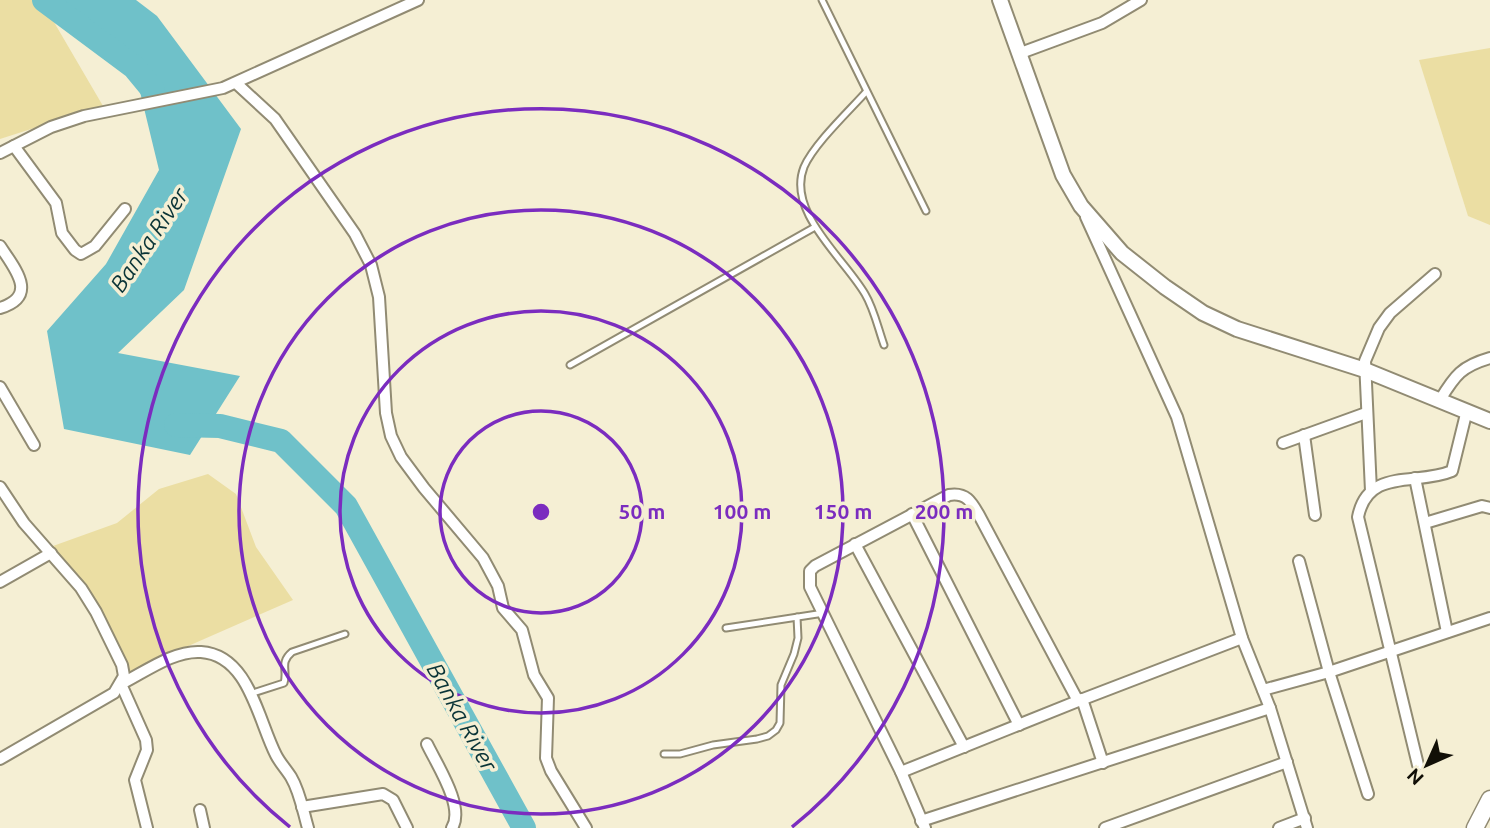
<svg xmlns="http://www.w3.org/2000/svg" width="1490" height="828" font-family="Ubuntu,sans-serif">
  <rect width="100%" height="100%" fill="#f5efd4"/>
  <g fill="#ebdea3">
    <path d="M0 0H58L51 17 103 106 0 139Z"/>
    <path d="M1490 48V225L1468 216 1419 60Z"/>
    <path d="M208 474 236 494 256 547 293 600 129 672 53 546 117 523 159 489Z"/>
  </g>
  <path fill="#6fc1c9" d="M44 0H136L157 16 241 129 184 290 118 353 240 376 190 455 64 429 47 331 106 264 159 170 134 67Z"/>
  <g fill="none" stroke-linecap="round" stroke-linejoin="round">
    <g stroke="#6fc1c9" stroke-width="24">
      <path d="M44 0 134 67 153 90"/>
      <path d="M176 425 220 426 281 441 346 506 524 828"/>
    </g>
    <g stroke="#918b73" stroke-width="9">
      <g id="service">
        <path d="M822 0 926 211"/>
        <path d="M866 92C849 111 814 144 804 167 786 212 845 259 865 294 874 309 878 328 884 345"/>
        <path d="M570 365 815 227"/>
        <path d="M726 628 824 613"/>
        <path d="M250 694 284 683C288 670 279 663 292 652L345 634"/>
        <path d="M664 754H680L713 745 757 739 768 736 776 730 780 723 781 685 794 654 798 638 797 617"/>
      </g>
    </g>
    <g stroke="#918b73" stroke-width="14">
      <g id="minor">
        <path d="M1018 54 1102 23 1141 0"/>
        <path d="M236 83 275 119 355 234 371 265 379 297 386 413 391 436 401 457 424 488 483 558 498 586 503 608 522 630 534 675 548 698 546 758 551 771 586 828"/>
        <path d="M14 146 56 203 62 233 75 250 81 254 95 246 125 209"/>
        <path d="M0 153 51 127 84 116 223 88 418 0"/>
        <path d="M1086 217 1177 417 1242 638 1270 708 1307 828"/>
        <path d="M0 246C15 269 39 296 0 308"/>
        <path d="M0 387 34 445"/>
        <path d="M1440 400C1455 375 1462 366 1490 358"/>
        <path d="M1304 435 1315 515"/>
        <path d="M1283 443 1366 413"/>
        <path d="M1415 478 1447 632"/>
        <path d="M0 487 24 523 81 588 96 612 122 665 124 676 114 693 0 759"/>
        <path d="M1371 491 1365 361 1379 328 1390 313 1435 274"/>
        <path d="M912 514 1019 725"/>
        <path d="M1425 523 1482 506 1490 508"/>
        <path d="M855 544 964 747"/>
        <path d="M1299 561 1329 672 1368 794"/>
        <path d="M0 582 51 553"/>
        <path d="M1263 690 1329 672 1490 618"/>
        <path d="M1082 699 1103 763"/>
        <path d="M427 744C437 765 465 807 452 828"/>
        <path d="M1418 765 1358 517C1368 467 1417 486 1452 471L1467 410"/>
        <path d="M901 772 1078 701 1242 638"/>
        <path d="M302 807 383 794 393 800 407 828"/>
        <path d="M200 810 204 828"/>
        <path d="M921 821 1270 708"/>
        <path d="M147 828 135 780 147 750 146 740 121 684C145 672 174 650 201 652 249 655 258 720 276 755 280 763 286 769 291 777 300 792 303 811 308 828"/>
        <path d="M925 828 901 772 810 587V571L815 566 949 495C967 492 972 503 980 517L1078 701"/>
        <path d="M1105 828 1287 762"/>
        <path d="M1279 828 1305 818"/>
      </g>
    </g>
    <g stroke="#918b73" stroke-width="18">
      <path id="tertiary" d="M1000 0 1063 175 1081 206 1122 253 1165 287 1203 313 1237 329 1365 370 1490 421"/>
    </g>
    <g stroke="#918b73" stroke-width="19">
      <path id="secondary" d="M1475 828 1490 799"/>
    </g>
    <use href="#service" stroke="#fff" stroke-width="5"/>
    <use href="#minor" stroke="#fff" stroke-width="10"/>
    <use href="#tertiary" stroke="#fff" stroke-width="14"/>
    <use href="#secondary" stroke="#fff" stroke-width="16"/>
  </g>
  <g fill="none" stroke="#7b2cbf" stroke-width="3.5">
    <circle cx="541" cy="512" r="101"/>
    <circle cx="541" cy="512" r="201"/>
    <circle cx="541" cy="512" r="302"/>
    <path d="M290 827A403 403 0 1 1 792 827"/>
  </g>
  <g text-anchor="middle" stroke-width="7" stroke-linejoin="round" paint-order="stroke">
    <g font-size="23" font-style="italic" fill="#0a3437" stroke="#f5efd4">
      <text transform="translate(149 240) rotate(-56)" y="8">Banka River</text>
      <text transform="translate(462 717) rotate(61)" y="8">Banka River</text>
    </g>
  </g>
  <circle cx="541" cy="512" r="10" fill="#7b2cbf" stroke="#f5efd4" stroke-width="3.5"/>
  <g font-size="21" text-anchor="middle" font-weight="bold" fill="#7b2cbf" stroke="#f5efd4" stroke-width="7" stroke-linejoin="round" paint-order="stroke">
    <text x="642" y="519">50 m</text>
    <text x="742" y="519">100 m</text>
    <text x="843" y="519">150 m</text>
    <text x="944" y="519">200 m</text>
  </g>
  <g transform="translate(1427 765) rotate(225)" stroke="#f5efd4" stroke-width="5" paint-order="stroke">
  <path d="M0-5L12 26L0 18L-12 26Z" fill="#110f07"/>
  <text y="-10" font-size="19" font-weight="bold" text-anchor="middle" fill="#110f07">N</text>
  </g>
</svg>
